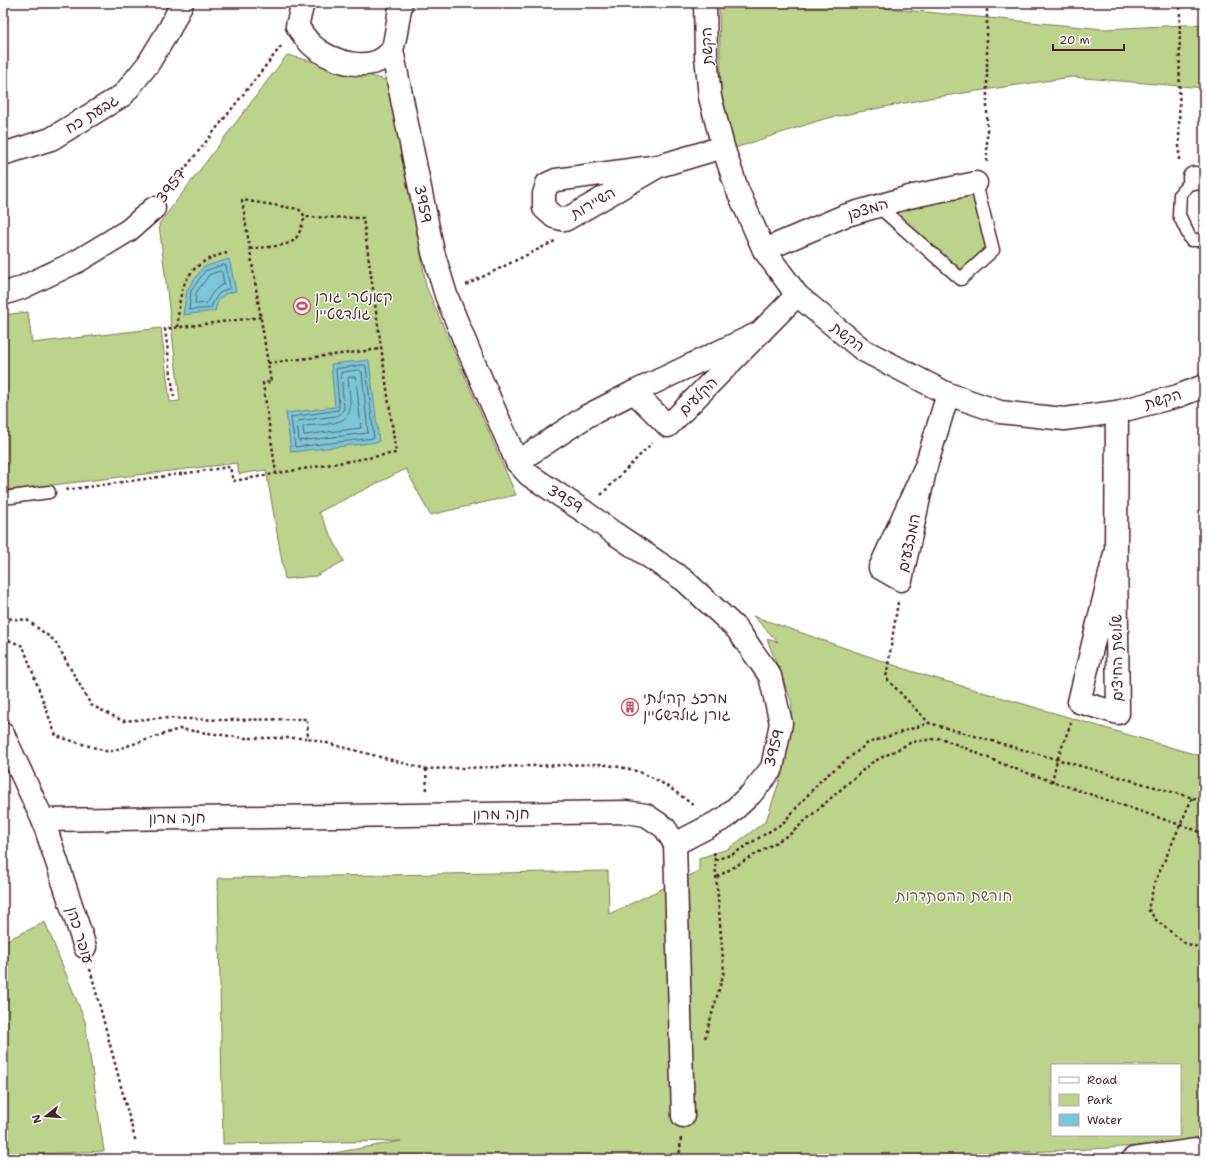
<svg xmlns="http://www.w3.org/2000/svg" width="1207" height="1162" font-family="'Shantell Sans','Playpen Sans Hebrew',sans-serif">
  <rect width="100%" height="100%" fill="#fff"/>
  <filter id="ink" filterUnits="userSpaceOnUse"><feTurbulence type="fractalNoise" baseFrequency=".025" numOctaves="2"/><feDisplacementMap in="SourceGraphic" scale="8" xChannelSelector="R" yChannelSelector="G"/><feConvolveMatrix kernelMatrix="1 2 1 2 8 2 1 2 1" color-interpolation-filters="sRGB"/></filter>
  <g filter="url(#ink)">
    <g fill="#bbd38a" stroke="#82795a" fill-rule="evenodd">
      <path d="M720 3H831L1104 29 1204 24V88L1072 77 930 98 824 119 735 148 721 96 719 8Z"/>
      <path d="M287 55 394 82 426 286 516 495 430 515 406 469 319 512 344 561 316 576 285 579 266 470 239 474 237 463 3 491V315L28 312 32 343 161 328 170 402 180 401 159 224Z"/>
      <path d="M976 183 993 250 961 279 878 206Z"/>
      <path d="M753 616 911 671 1204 757V1137C1135 1150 1065 1149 995 1154 972 1155 949 1157 925 1159H300L401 1141 223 1144 218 878 608 871 609 914 699 871V858L728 849 766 821 782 773 792 703 767 639 778 642ZM1052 1065H1180V1135H1052Z"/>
      <path d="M45 922 85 1021 104 1151 3 1156V942Z"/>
    </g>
    <g fill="#7ac7d9" stroke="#678493">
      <path d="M229 259 236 291C222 294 218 297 215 311L183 315 187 290 203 267Z"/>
      <path d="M369 360 379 442 291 452 286 413 335 407 331 364Z"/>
    </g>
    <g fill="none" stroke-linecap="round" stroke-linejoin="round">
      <g stroke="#5d6271" stroke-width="1">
        <path d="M224 265 226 266 230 288C218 292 216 296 211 308L189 310 191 291 205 271Z"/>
        <path d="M220 271 222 272 224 284C216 287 210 295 207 303L195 304 196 293 209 275Z"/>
        <path d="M364 365 366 366 374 438 295 447 291 417 338 410 339 406 336 369Z"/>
        <path d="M359 370 362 372 368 433 299 441 297 421 336 416 341 414 344 408 341 373Z"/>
        <path d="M349 377H355L356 378 361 428 304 435 303 428 304 426C318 424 349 427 350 408 351 399 349 388 348 379Z"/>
      </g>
      <g stroke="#4a1f2b" stroke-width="15">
        <g id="lane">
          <path d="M1194 178 1180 194 1179 215 1191 240H1204"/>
          <path d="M878 206 961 279 993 250 976 183"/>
          <path d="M3 498 49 492"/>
        </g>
      </g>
      <g stroke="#4a1f2b" stroke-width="25">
        <g id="street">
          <path d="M303 3 297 26C302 33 307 41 313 46 331 62 373 75 391 51 395 46 399 12 401 3"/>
          <path d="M392 50 433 252 446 295 468 349 517 462 529 475 585 512 614 533 684 580 737 629 770 676 781 723 772 768 751 794 725 818 675 844"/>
          <path d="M3 154 51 139 123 95 148 64 170 28 182 3"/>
          <path d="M659 166 565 220 554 217 544 208V194L547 184 556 180 659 166 723 147"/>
          <path d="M1194 178 1204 179"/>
          <path d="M764 250 844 216 909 197 976 183"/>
          <path d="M3 294 21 288 78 261 129 230 154 208"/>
          <path d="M761 332 634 392 668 426 797 295"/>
          <path d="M517 462 587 416 634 392"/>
          <path d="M926 466 901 580 880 568 926 466 948 394"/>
          <path d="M1116 549 1079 702 1118 713 1116 549 1117 412"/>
          <path d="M3 734 43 820 85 947"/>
          <path d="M43 820 626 812 646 815 665 828 675 844 683 1116"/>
        </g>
      </g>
      <g stroke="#4a1f2b" stroke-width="25">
        <g id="secondary">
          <path d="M705 3 706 56 710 97 723 147 737 189 764 250 797 295 863 350 948 394 1000 412 1064 419 1117 412 1178 396 1204 386"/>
          <path d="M1133 1159 1204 1149"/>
        </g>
      </g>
      <g stroke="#4a1f2b" stroke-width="2.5" stroke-dasharray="3 3" stroke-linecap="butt">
        <path d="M987 3V162"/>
        <path d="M1179 160 1180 3"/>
        <path d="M168 190 282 45"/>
        <path d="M250 249C259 247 288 247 294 240 300 235 302 224 305 217"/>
        <path d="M466 285 555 241"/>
        <path d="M178 327C178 288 186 262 227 253"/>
        <path d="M268 363 381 349"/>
        <path d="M174 397 165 329 261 317"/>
        <path d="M66 490 230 467 233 481 396 453 363 218 305 217 302 212 298 209 242 200 271 382 263 383 276 473"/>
        <path d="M601 495 652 443"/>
        <path d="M898 602 886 678 929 723"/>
        <path d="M3 618 27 620 55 641 91 705 123 721 159 718 223 720 307 719 308 738 426 769 599 764C616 766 635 769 651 777 667 785 682 796 695 807"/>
        <path d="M3 638 23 646 56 736 109 752 179 729 244 738H308"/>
        <path d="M426 769 427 793"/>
        <path d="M1052 782 1057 760 1071 723"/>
        <path d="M1192 798 1155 882 1148 909 1156 920 1185 943 1204 949"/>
        <path d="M715 860 733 854 783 823 822 779 868 743 929 723 1204 801"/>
        <path d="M717 877 790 834 871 763 912 742 941 738 1010 767 1204 833"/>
        <path d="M90 969 136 1143"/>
        <path d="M705 1038 724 972 714 850"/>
        <path d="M679 1159 681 1138"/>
      </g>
      <use href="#lane" stroke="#fff" stroke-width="12"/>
      <use href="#street" stroke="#fff" stroke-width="22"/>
      <use href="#secondary" stroke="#fff" stroke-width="22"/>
    </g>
  </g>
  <defs>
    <g id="stadium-ring" transform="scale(0.9)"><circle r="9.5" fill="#fff" stroke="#d1495b" stroke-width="1.5"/><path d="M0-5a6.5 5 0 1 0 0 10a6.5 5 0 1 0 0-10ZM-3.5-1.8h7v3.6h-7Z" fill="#d1495b"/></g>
    <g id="building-ring" transform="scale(0.9)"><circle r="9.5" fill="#fff" stroke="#d1495b" stroke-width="1.5"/><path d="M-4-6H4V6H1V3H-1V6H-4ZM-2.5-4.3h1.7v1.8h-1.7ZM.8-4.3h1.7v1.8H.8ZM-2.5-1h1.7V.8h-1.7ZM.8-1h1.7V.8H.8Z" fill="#d1495b"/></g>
  </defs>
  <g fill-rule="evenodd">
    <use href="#stadium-ring" x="302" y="306"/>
    <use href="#building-ring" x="630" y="707"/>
  </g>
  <g text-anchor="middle" stroke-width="3" stroke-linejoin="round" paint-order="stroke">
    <g font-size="15" fill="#4a1f2b" stroke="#fff">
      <text transform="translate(707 46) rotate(-92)" y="5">הקשת</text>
      <text transform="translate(92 114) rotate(-32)" y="5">גבעת כח</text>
      <text transform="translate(171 186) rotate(-52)" y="5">3957</text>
      <text transform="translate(593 203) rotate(-30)" y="5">השיירות</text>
      <text transform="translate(423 204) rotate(79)" y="5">3959</text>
      <text transform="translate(868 209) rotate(-17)" y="5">המצפן</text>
      <text transform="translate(848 337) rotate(38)" y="5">הקשת</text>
      <text transform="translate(698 396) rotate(-45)" y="5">הקלעים</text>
      <text transform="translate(1163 399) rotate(-16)" y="5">הקשת</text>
      <text transform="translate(565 499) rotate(33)" y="5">3959</text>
      <text transform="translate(909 543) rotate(-78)" y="5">המבצעים</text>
      <text transform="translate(1117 658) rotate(-91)" y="5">שלושת החיצים</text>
      <text transform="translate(774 748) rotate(-75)" y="5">3959</text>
      <text transform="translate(501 814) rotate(-1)" y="5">חנה מרון</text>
      <text transform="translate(177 818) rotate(-1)" y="5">חנה מרון</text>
      <text transform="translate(80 935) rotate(73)" y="5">עופר כהן</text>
    </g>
    <g font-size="15" fill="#4a1f2b" stroke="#fff" text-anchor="start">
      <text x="315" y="302">קאנטרי גורן<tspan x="315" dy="17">גולדשטיין</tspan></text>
      <text x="643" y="703">מרכז קהילתי<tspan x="643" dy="17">גורן גולדשטיין</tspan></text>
    </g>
    <g font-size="15" fill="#6c5548" stroke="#fff">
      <text x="954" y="901">חורשת ההסתדרות</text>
    </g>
  </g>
  <rect width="1207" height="1162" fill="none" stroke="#fff" stroke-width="16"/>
  <rect x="8" y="8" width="1191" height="1146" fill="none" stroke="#4a1f2b" stroke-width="1.5" filter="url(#ink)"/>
  <rect x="1051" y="1064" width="130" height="72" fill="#ffffff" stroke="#b7a5aa"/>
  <rect x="1059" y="1077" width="20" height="6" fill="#ffffff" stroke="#b7a5aa"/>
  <text x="1087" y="1084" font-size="12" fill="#4a1f2b">Road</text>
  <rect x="1059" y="1094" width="20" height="12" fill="#bbd38a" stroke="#b7a5aa"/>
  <text x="1087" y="1104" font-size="12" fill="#4a1f2b">Park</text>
  <rect x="1059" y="1114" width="20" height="12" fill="#7ac7d9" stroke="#b7a5aa"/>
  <text x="1087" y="1124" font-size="12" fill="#4a1f2b">Water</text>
  <g transform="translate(46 1116) rotate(253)" stroke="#ffffff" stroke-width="3" paint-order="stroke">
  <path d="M0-3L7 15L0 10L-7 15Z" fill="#4a1f2b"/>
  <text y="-6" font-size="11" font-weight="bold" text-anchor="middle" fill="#4a1f2b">N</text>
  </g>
  <path d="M1053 44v6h71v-6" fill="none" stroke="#4a1f2b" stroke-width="2"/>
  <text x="1059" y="44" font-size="12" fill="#4a1f2b" stroke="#ffffff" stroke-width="3" paint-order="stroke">20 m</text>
</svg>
